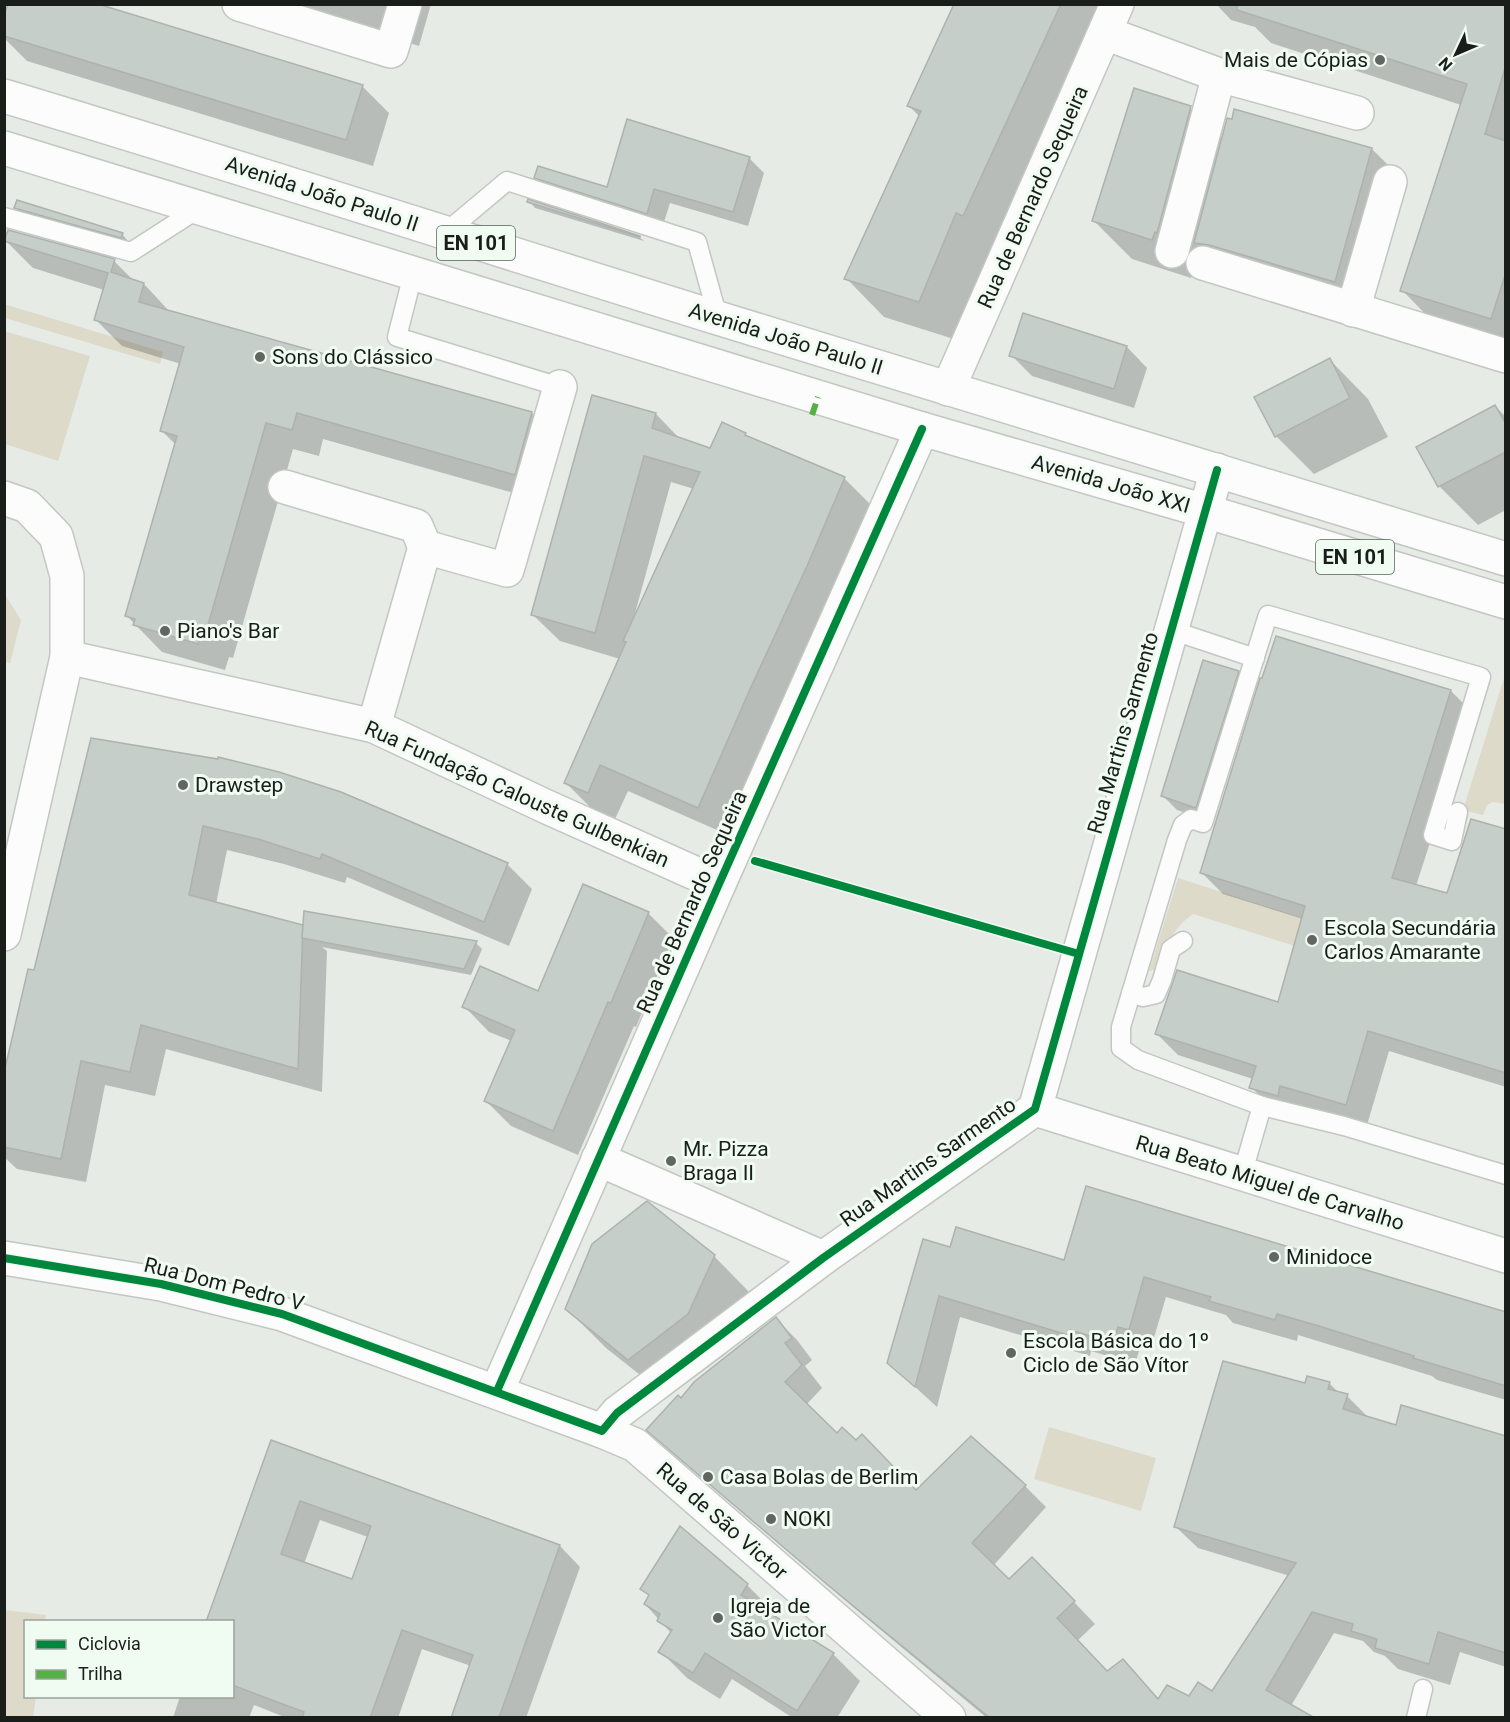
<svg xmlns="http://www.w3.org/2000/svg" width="1510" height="1722" font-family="Roboto,sans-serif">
  <rect width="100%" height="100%" fill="#e6ebe6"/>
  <g fill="#dddaca">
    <path d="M4 304 163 352 160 364 5 318Z"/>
    <path d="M4 331 90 356 58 461 5 444Z"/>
    <path d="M5 595 21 620 10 663 5 662Z"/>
    <path d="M1504 678H1505V804L1493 802 1487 805 1483 815 1463 810Z"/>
    <path d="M1178 878 1374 941 1365 968 1193 914C1169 931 1170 945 1157 969L1149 971Z"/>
    <path d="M1049 1427 1156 1458 1141 1511 1034 1479Z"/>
    <path d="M5 1610 46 1615 45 1621 26 1622V1696L36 1697 33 1717H5Z"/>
  </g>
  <g fill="#0003" fill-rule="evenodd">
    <path d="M282 4H431L419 46Z"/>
    <path d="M956 4H1117L957 340 884 317 846 278 920 117 909 106Z"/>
    <path d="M1216 4H1506V346L1436 325 1402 290 1461 105 1271 43 1255 27 1231 20Z"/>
    <path d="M4 21 362 86 389 113 373 166 27 61 4 38Z"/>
    <path d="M1190 108 1223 140 1372 149 1399 176 1362 308 1194 270 1191 278 1132 259 1093 220Z"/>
    <path d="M749 158 764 173 748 226 670 203 662 228 551 193 536 177 608 189Z"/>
    <path d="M529 201 639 237 644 241 535 208Z"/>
    <path d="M16 208 122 234 128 241V243L22 214Z"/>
    <path d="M6 241 114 261 135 282 144 284 170 312 532 413 559 440 542 501 323 439 319 456 293 449 233 658 229 657 225 670 162 652 127 616 176 445 162 431 181 364 122 346 95 319 104 290 33 268Z"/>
    <path d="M1024 315 1127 347 1147 368 1134 408 1032 376 1011 355Z"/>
    <path d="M1330 360 1368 399 1388 437 1314 474 1276 436Z"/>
    <path d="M1495 406 1506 417V510L1478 525 1439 486Z"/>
    <path d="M656 414 680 439 711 450 745 434 750 438 844 478 871 505 726 834 628 791 615 819 593 810 566 783 620 659 560 641 532 614ZM671 482 694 489 634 617Z"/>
    <path d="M1238 672 1252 686 1210 821 1177 810 1163 796Z"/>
    <path d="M1451 691 1472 712 1416 886 1448 895 1506 831V1087L1389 1051 1367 1125 1272 1108 1251 1087 1253 1079 1178 1055 1157 1034 1279 1004 1303 919 1223 894 1202 873Z"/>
    <path d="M92 740 507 864 532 889 509 946 347 877 345 883 284 864 227 850 216 904 302 926 476 943 482 949 471 975 322 947 327 951 322 1092 166 1049 155 1096 105 1085 86 1182 17 1169 4 1157V1085L35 972Z"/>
    <path d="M648 913 673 938 636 1027 634 1026 578 1155 511 1126 486 1101 512 1041 489 1032 464 1006 539 993Z"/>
    <path d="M951 1249 1506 1313V1400L1437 1380 1432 1376 1298 1335 1297 1341 1233 1323 1226 1315 1166 1297 1150 1351 1140 1348 1135 1364 1091 1351 1090 1356 960 1317 937 1407 889 1363Z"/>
    <path d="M714 1256 752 1295 727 1353 668 1397 606 1348 567 1309Z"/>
    <path d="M776 1319 797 1340 812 1360 805 1366 822 1388 806 1405 837 1435 917 1491 1025 1486 1046 1507 993 1566 1009 1581H1054L1095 1624 1077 1641 1108 1672 1123 1661 1160 1700 1190 1698 1212 1693 1290 1576 1198 1548 1176 1527 1306 1385 1308 1378 1330 1384 1340 1394 1347 1396 1369 1418 1397 1426 1506 1438V1667L1460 1652 1450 1685 1398 1669 1385 1656 1374 1652 1363 1641 1334 1633 1291 1706 1311 1718H987L853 1607 670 1451 648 1430Z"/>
    <path d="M272 1442 560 1546 580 1567 526 1718H452L471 1666 422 1649 398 1718H287L254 1705 249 1718H173L180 1696H232V1622ZM320 1520 368 1537 353 1581 304 1564Z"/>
    <path d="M747 1585 774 1612 771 1616 833 1654 860 1681 837 1718H793L732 1679 720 1699 687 1678 660 1651 671 1633 645 1604 650 1597 642 1589Z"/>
  </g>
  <g fill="#c6ceca" stroke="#adb2af" stroke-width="1.5" fill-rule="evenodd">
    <path d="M8 4H98L363 85 346 140 4 36V15Z"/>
    <path d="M954 4H1061L963 216 956 213 919 302 844 279 921 111 907 106Z"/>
    <path d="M1237 4H1506V65L1485 134 1506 141V272L1491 319 1400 291 1467 84 1237 10Z"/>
    <path d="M1134 88 1191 106 1157 233 1155 232 1152 240 1092 221Z"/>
    <path d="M1234 109 1372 148 1335 282 1209 245 1194 243 1227 118 1232 119Z"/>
    <path d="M627 119 750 157 733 212 654 189 647 214 534 178 538 166 607 187Z"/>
    <path d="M528 199 640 236V237L527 202Z"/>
    <path d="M17 200 123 233 121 238 14 208Z"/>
    <path d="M8 230 115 259 111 272 144 283 139 302 532 412 515 475 297 413 292 430 266 423 206 632 202 630 198 644 133 625 135 619 125 616 177 436 160 431 184 347 94 320 108 273 4 241Z"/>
    <path d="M1023 313 1127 346 1114 389 1009 356Z"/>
    <path d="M1330 358 1350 398 1275 437 1254 397Z"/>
    <path d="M592 395 656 413 652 428 710 448 722 422 746 433 745 435 845 477 807 566 751 687 698 808 600 765 588 793 564 783 626 642 623 641 700 472 644 456 595 633 531 615Z"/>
    <path d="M1495 405 1506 424V452L1438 487 1416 447Z"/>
    <path d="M1276 636 1451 690 1392 878 1447 893 1471 819 1506 829V1073L1368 1031 1346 1105 1280 1086 1278 1096 1249 1088 1256 1066 1155 1034 1177 970 1278 1002 1305 906 1200 873 1260 678H1262Z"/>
    <path d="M1203 660 1239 671 1196 808 1161 796Z"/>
    <path d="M91 738 218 759V757L279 772 341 792 508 863 484 922 322 854 320 859 258 839 203 826 189 895 303 925 298 1069 141 1025 130 1072 81 1061 61 1159 4 1147V1072L10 1047 28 969 34 970Z"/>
    <path d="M583 884 649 912 611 1003 608 1002 553 1131 484 1101 515 1030 462 1007 480 966 538 991Z"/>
    <path d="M304 911 477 941 464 969 302 938Z"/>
    <path d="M1086 1186 1506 1312V1386L1413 1358 1414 1356 1319 1326 1277 1314 1275 1320 1209 1301 1211 1297 1144 1277 1129 1330 1118 1327 1113 1343 1070 1330 1068 1335 939 1296 915 1387 887 1363 923 1239 950 1247 956 1227 1064 1260Z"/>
    <path d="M647 1201 715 1255 688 1314 628 1360 565 1309 592 1244Z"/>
    <path d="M776 1317 792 1338 785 1343 802 1365 785 1382 837 1433 842 1427 856 1440 862 1434 916 1490 971 1436 1026 1485 972 1543 1009 1579 1032 1557 1075 1601 1057 1618 1107 1671 1123 1659 1158 1699 1167 1685 1189 1696 1198 1682 1212 1691 1296 1563 1174 1527 1223 1361 1305 1383 1307 1376 1330 1382 1328 1389 1348 1394 1343 1409 1396 1425 1401 1405 1506 1436V1653L1438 1632 1429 1664 1375 1648 1377 1639 1351 1631 1353 1624 1312 1612 1266 1690 1315 1718H990L829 1586 646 1430 678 1395 681 1398 694 1382Z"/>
    <path d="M271 1440 560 1545 499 1718H451L473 1655 402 1630 370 1718H302L304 1712 232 1685V1622H206ZM300 1501 371 1526 352 1579 281 1554Z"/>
    <path d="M680 1526 748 1584 741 1595 834 1653 797 1711 705 1653 693 1673 658 1652 672 1630 657 1621 660 1614 644 1604 649 1595 640 1589Z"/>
  </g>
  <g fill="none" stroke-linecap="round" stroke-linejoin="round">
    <g stroke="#c3c7c3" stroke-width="21">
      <g id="service">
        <path d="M4 217 131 252 201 207"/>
        <path d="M445 233 507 181 697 242 718 318"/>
        <path d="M413 274 397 337 560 387"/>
        <path d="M1171 630 1255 658"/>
        <path d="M1458 812 1452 841 1433 835 1481 677 1268 615 1203 823 1191 819 1183 825 1177 840 1121 1027V1048L1138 1060 1262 1106 1344 1126 1506 1175"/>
        <path d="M1131 993 1143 997 1156 994 1162 980 1171 949 1183 941"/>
        <path d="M1242 1175 1262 1106"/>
        <path d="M1416 1718 1423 1689"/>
      </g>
    </g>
    <g stroke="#c3c7c3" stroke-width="36">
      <g id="minor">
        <path d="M239 4 391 51 405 4"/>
        <path d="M1105 33 1219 75 1357 113"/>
        <path d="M1172 251 1219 75"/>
        <path d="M1203 263 1506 356"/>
        <path d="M1353 310 1390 182"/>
        <path d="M285 487 416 526 425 547"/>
        <path d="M4 498 27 506 56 536 67 576V657L4 934"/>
        <path d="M67 657 374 726 547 807 719 884"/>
        <path d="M374 726 425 547 507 570 560 387"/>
        <path d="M598 1159 823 1258"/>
        <path d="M497 1391 719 884 922 429"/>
        <path d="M602 1431 617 1413 823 1258 1035 1109"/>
      </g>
    </g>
    <g stroke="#c3c7c3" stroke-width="36">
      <g id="tertiary">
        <path d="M948 389 1117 4"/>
        <path d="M1217 470 1035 1109 1506 1256"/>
        <path d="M4 1258 161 1284 282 1314 602 1431"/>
      </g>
    </g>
    <g stroke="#c3c7c3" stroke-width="36">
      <path id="secondary" d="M602 1431 635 1445 949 1718"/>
    </g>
    <g stroke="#c3c7c3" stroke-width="36">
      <g id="primary">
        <path d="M4 96C244 168 482 245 721 319 982 400 1244 479 1506 559"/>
        <path d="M4 148 922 429 1205 511 1506 602"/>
      </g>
    </g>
    <use href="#service" stroke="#fbfcfb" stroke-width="18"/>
    <use href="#minor" stroke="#fbfcfb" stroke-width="33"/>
    <use href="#tertiary" stroke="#fbfcfb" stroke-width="33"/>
    <use href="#secondary" stroke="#fbfcfb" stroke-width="33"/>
    <use href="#primary" stroke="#fbfcfb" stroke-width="33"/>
    <path stroke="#55b145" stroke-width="6" stroke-dasharray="12 6" stroke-linecap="butt" d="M812 415 818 397"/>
    <g stroke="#f0fcf2" stroke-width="11">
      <g id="cycleway">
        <path d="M755 861 1079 954"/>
        <path d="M4 1258 161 1284 282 1314 602 1431 617 1413 823 1258 1035 1109 1217 470"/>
        <path d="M497 1391 719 884 922 429"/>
      </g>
    </g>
    <use href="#cycleway" stroke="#00873e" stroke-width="8"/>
  </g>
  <g fill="#616662" stroke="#f0fcf2" stroke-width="2">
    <circle cx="1380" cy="60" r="6"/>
    <circle cx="260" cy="357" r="6"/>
    <circle cx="165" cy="631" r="6"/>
    <circle cx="183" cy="785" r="6"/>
    <circle cx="1312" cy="940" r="6"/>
    <circle cx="671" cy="1161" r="6"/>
    <circle cx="1274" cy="1257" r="6"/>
    <circle cx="1011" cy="1353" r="6"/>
    <circle cx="708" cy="1477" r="6"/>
    <circle cx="771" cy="1519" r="6"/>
    <circle cx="718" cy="1618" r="6"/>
  </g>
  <g text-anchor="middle" stroke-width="6" stroke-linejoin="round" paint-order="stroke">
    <g fill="#f0fcf2" stroke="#5a615c" stroke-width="1.5">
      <rect x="437" y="226" width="78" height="34" rx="4.5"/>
      <rect x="1316" y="540" width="78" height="34" rx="4.5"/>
    </g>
    <g font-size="20" font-weight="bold" fill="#1a1e1b">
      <text x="476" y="250">EN 101</text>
      <text x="1355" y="564">EN 101</text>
    </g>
    <g font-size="21" fill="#1a1e1b" stroke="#f0fcf2" text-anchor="start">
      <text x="1368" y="67" text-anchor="end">Mais de Cópias</text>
      <text x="272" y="364">Sons do Clássico</text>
      <text x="177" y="638">Piano's Bar</text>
      <text x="195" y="792">Drawstep</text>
      <text x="1324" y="935">Escola Secundária<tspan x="1324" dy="24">Carlos Amarante</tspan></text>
      <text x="683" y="1156">Mr. Pizza<tspan x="683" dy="24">Braga II</tspan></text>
      <text x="1286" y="1264">Minidoce</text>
      <text x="1023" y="1348">Escola Básica do 1º<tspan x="1023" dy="24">Ciclo de São Vítor</tspan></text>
      <text x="720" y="1484">Casa Bolas de Berlim</text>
      <text x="783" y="1526">NOKI</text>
      <text x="730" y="1613">Igreja de<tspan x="730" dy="24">São Victor</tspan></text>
    </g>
    <g font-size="21" fill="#1a1e1b" stroke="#f0fcf2">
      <text transform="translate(322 194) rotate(18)" y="7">Avenida João Paulo II</text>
      <text transform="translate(1033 197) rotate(-66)" y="7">Rua de Bernardo Sequeira</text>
      <text transform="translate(786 339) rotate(17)" y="7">Avenida João Paulo II</text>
      <text transform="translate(1111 484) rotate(16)" y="7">Avenida João XXI</text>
      <text transform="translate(1123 733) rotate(-74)" y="7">Rua Martins Sarmento</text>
      <text transform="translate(517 794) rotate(24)" y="7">Rua Fundação Calouste Gulbenkian</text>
      <text transform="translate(692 902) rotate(-66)" y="7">Rua de Bernardo Sequeira</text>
      <text transform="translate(928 1162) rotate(-35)" y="7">Rua Martins Sarmento</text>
      <text transform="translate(1270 1183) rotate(17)" y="7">Rua Beato Miguel de Carvalho</text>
      <text transform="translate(224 1284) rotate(14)" y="7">Rua Dom Pedro V</text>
      <text transform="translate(722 1521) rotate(41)" y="7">Rua de São Victor</text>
    </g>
  </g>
  <rect width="1510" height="1722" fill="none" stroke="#1a1e1b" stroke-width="12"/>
  <rect x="24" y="1620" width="210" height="78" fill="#f0fcf2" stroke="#9aa39c" stroke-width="1.5"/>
  <rect x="36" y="1640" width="30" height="9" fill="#00873e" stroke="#9aa39c" stroke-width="1.5"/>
  <text x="78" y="1650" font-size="18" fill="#1a1e1b">Ciclovia</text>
  <rect x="36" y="1670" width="30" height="9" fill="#55b145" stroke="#9aa39c" stroke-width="1.5"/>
  <text x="78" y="1680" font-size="18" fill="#1a1e1b">Trilha</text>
  <g transform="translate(1456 54) rotate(226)" stroke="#f0fcf2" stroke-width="4.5" paint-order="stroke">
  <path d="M0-4.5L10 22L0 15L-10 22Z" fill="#1a1e1b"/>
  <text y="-9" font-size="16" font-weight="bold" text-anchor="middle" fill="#1a1e1b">N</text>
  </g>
</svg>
